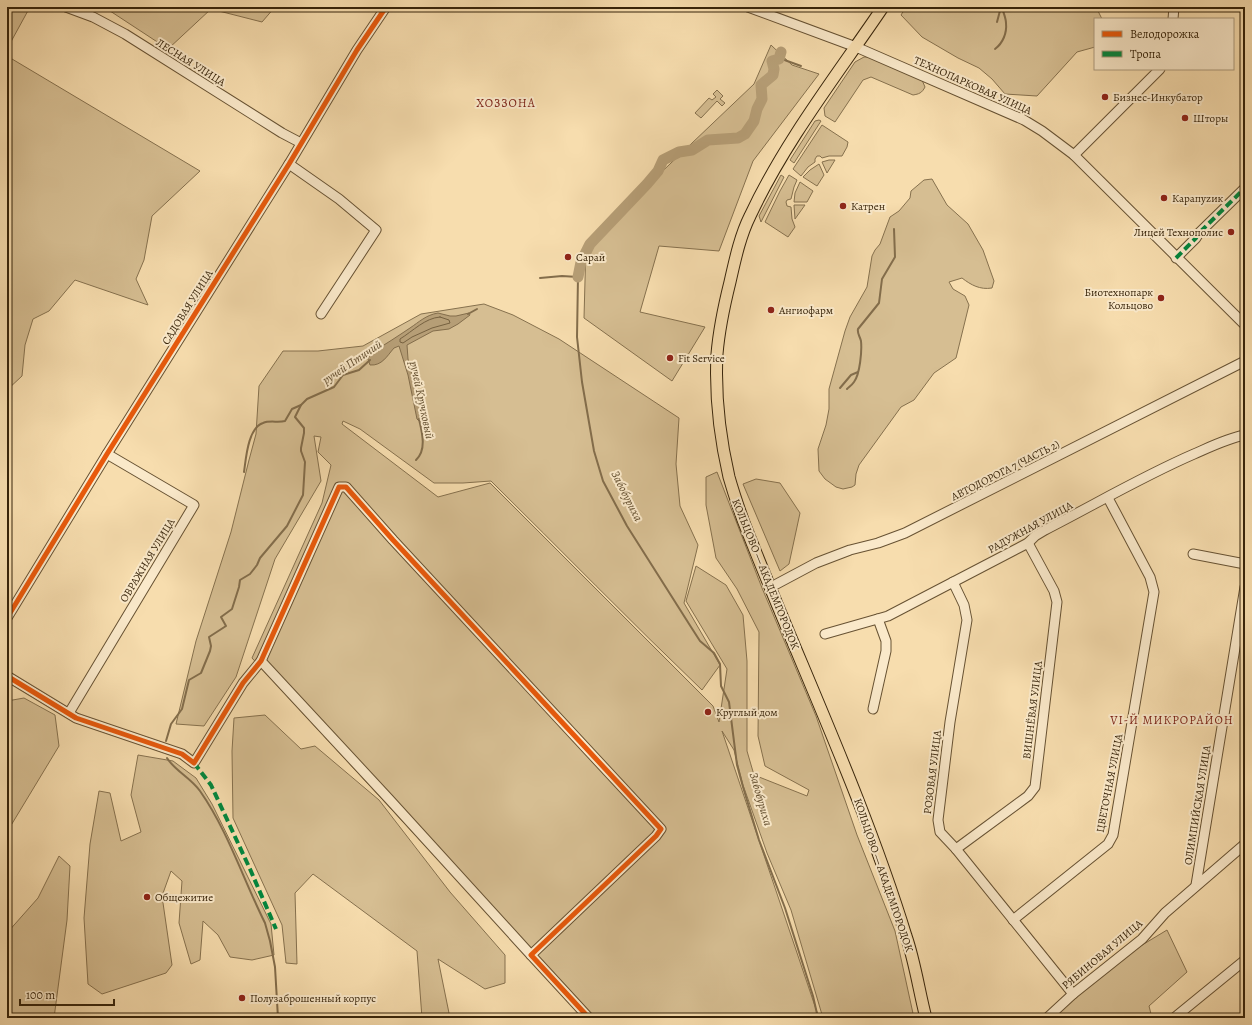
<svg xmlns="http://www.w3.org/2000/svg" width="1252" height="1025" font-family="Alegreya,serif">
  <rect width="100%" height="100%" fill="#f7ddae"/>
  <filter id="stains"><feTurbulence type="fractalNoise" baseFrequency=".005" numOctaves="4"/><feColorMatrix values="0 0 0 0 .2 0 0 0 0 .09 0 0 0 0 .02 0 0 0 .5 -.17"/></filter>
  <radialGradient id="worn" r=".72"><stop offset=".6" stop-color="#630" stop-opacity="0"/><stop offset="1" stop-color="#630" stop-opacity=".3"/></radialGradient>
  <g fill="#d6be92" stroke="#86714e">
    <path d="M7 7H30L7 49Z"/>
    <path d="M104 7H275L262 22 211 9 168 49Z"/>
    <path d="M906 7H1096L1102 19H1095V47L1077 52 1037 96 1005 94 992 79 979 68 958 58 922 37 901 15Z"/>
    <path d="M771 45 792 65 819 74 753 161 719 251 659 246 640 312 705 327 672 381 584 318 586 244 754 84Z"/>
    <path d="M7 56 200 171 152 216 144 260 136 279 148 305 75 280 49 311 33 319 25 345 22 376 7 390Z"/>
    <path d="M864 57H869L922 80 925 87C922 93 919 94 913 95L871 77 863 80 835 122 825 116 824 108 855 62Z"/>
    <path d="M717 90 723 96 720 99 725 103 722 106 717 101 701 118 695 113 709 98 712 100 716 97 713 94Z"/>
    <path d="M819 120 821 121 794 163 790 160 815 121Z"/>
    <path d="M822 125 848 142 847 147 842 156H829L822 158 820 156H817L815 159V162L808 167 801 176 793 169Z"/>
    <path d="M829 160H835L827 173 822 162Z"/>
    <path d="M819 164 824 175 817 186 803 177 810 170Z"/>
    <path d="M781 175 784 177 761 222 759 216Z"/>
    <path d="M789 175 797 180 794 187 791 199 787 200 786 202 787 206 791 207 792 219 795 227 788 237 765 222 780 191Z"/>
    <path d="M932 179 947 205 968 224 983 250 994 281 992 288C980 290 971 285 962 278L949 282 953 289 965 296 969 305 956 358 934 373 914 400 901 407 859 465 856 474 855 485 852 487 843 489 836 487 825 479 819 471 818 449 826 425 829 409V389L845 331 850 317 867 287 872 256 875 250 880 244 890 217 899 211 910 198 911 191 924 180Z"/>
    <path d="M800 182 813 191 807 202H794L795 193Z"/>
    <path d="M794 205H805L795 219Z"/>
    <path d="M484 304 513 315 559 339 679 418 676 464 680 506 698 545 684 603 720 665 702 690C631 622 561 550 491 481L463 483H434L360 429 343 421 342 424 438 497 490 483 713 706 719 722 727 669 686 601 696 566 726 585 743 615 747 661V751L754 775 807 796 809 790 765 766 758 736 759 632 737 589 716 558 706 505V477L717 472 762 588 816 716 857 835 895 931 914 1018H823L791 910 767 853 743 785 734 750 722 731 819 1018H584L252 658 322 503 331 465 318 452 321 437 314 436 321 481 275 559 236 677 204 726 176 724 196 641 231 532 249 460 256 434 259 386 283 351H318L363 346 421 314Z"/>
    <path d="M756 479 780 483 800 513 789 564 780 571 743 484Z"/>
    <path d="M24 698 55 715 59 746 7 832V701Z"/>
    <path d="M265 715 301 749 315 746 379 800 450 892 505 955V983L485 989 438 959 450 1018H422L417 951 313 874 295 893 297 964 286 963 282 925 233 818 232 751 234 718Z"/>
    <path d="M138 755 173 761 196 778 212 804 271 924 274 955 252 960 230 957 218 935 203 921 200 960 191 964 179 923 182 881 171 871 162 896 172 965 166 973 102 994 88 984 84 918 90 844 99 791 110 793 121 841 141 832 131 795Z"/>
    <path d="M59 856 70 866 67 920 54 1018H7V933L38 898Z"/>
    <path d="M1167 930 1187 972 1149 1006 1152 1018H1051L1109 965Z"/>
  </g>
  <path fill="#b69e76" stroke="#836d4b" d="M438 313 450 316H456L469 313 470 315 458 324 449 329 433 331 407 345 408 359 421 411V418L419 421 417 419 408 375 399 346 394 348C387 356 382 366 370 365L368 359 370 354 374 351C386 344 398 336 410 328 419 322 426 315 438 313Z"/>
  <g fill="none" stroke-linecap="round" stroke-linejoin="round">
    <path stroke="#766140" stroke-width="1" d="M440 317 449 320 450 323 432 328 412 337 403 343 400 342V339C413 331 425 318 440 317Z"/>
    <g stroke="#836d4b" stroke-width="2">
      <path d="M997 22 1001 7"/>
      <path d="M995 49C1003 43 1007 33 1006 23 1006 18 1003 12 1002 7"/>
      <path d="M779 58 801 66"/>
      <path d="M540 278 562 276 578 277 577 337 582 382 594 451 603 481 627 526 691 627 700 641 714 653 720 664 721 686 729 702 737 765 743 787 759 840 785 908 813 996 818 1018"/>
      <path d="M468 314 477 309"/>
      <path d="M840 388 851 375 858 372"/>
      <path d="M847 389C849 387 852 385 854 382 860 374 862 351 861 341 860 336 857 334 858 329L879 303 882 279 895 257 894 229"/>
      <path d="M416 460C427 450 422 432 419 419"/>
      <path d="M244 472C246 458 248 428 263 423 270 420 278 423 285 421L292 409 301 405"/>
      <path d="M166 741 171 724 182 709 189 680 201 673 210 651 211 646 209 637 226 626 221 617 232 609 239 587 240 580 250 574 257 565 260 558 287 526 303 495 305 462 301 451V448L304 433V428L295 417 301 405 307 399 334 387 343 375 359 370 370 360"/>
      <path d="M167 758C175 771 190 777 200 791 228 831 243 879 265 923L270 941 275 967 278 1018"/>
    </g>
    <path stroke="#b69e76" stroke-width="11" d="M578 277 581 262 590 244 647 184 658 171 663 160 679 152 692 150 708 140 738 138 745 134 754 121 757 109 762 99 761 85 773 75 774 69 772 61 779 59 781 52"/>
    <g stroke="#675233" stroke-width="11">
      <g id="minor">
        <path d="M66 7 93 17 125 34 282 133 301 143"/>
        <path d="M748 7 856 47 1024 120 1042 131 1074 155 1245 325"/>
        <path d="M1173 19 1174 7"/>
        <path d="M1074 155 1160 69"/>
        <path d="M289 164 339 199 376 230 321 314"/>
        <path d="M1176 258 1196 238 1199 233 1245 188"/>
        <path d="M1193 554 1245 564"/>
        <path d="M953 582 964 605 967 620 950 722 938 820 940 832 956 849 1073 994"/>
        <path d="M771 587 816 563 850 550 878 543 905 533 1245 361"/>
        <path d="M7 618 107 454 289 164 357 50 386 7"/>
        <path d="M825 634 888 616 1028 543 1035 536 1045 530C1094 505 1143 476 1194 454 1210 447 1228 438 1245 435"/>
        <path d="M261 661 389 799 531 955"/>
        <path d="M7 676 76 718 182 754 194 763 243 683 261 661 339 487H346L393 540 661 829 656 836 531 955 589 1018"/>
        <path d="M873 709 886 651V641L878 619"/>
        <path d="M69 713 194 505 107 454"/>
        <path d="M956 849 1028 796 1035 787 1057 602 1054 591 1028 543"/>
        <path d="M1196 885 1245 587"/>
        <path d="M1013 920 1108 844 1113 835 1154 592 1150 577 1108 498"/>
        <path d="M1047 1018 1073 994 1142 939 1165 913 1245 844"/>
        <path d="M1174 1018 1245 960"/>
      </g>
    </g>
    <g stroke="#37240a" stroke-width="13">
      <path id="major" d="M883 7C837 75 785 141 750 216 740 236 735 260 730 282 724 306 719 330 717 354 715 393 720 438 729 477 733 491 738 506 743 520 797 659 862 793 906 936 915 962 919 991 926 1018"/>
    </g>
    <use href="#minor" stroke="#fae9ca" stroke-width="9"/>
    <use href="#major" stroke="#f7ddae" stroke-width="11"/>
    <g stroke="#00873e" stroke-width="4" stroke-dasharray="8 4" stroke-linecap="butt">
      <path d="M1176 258 1196 238 1199 233 1245 188"/>
      <path d="M194 763 211 785 250 869 276 929"/>
    </g>
    <g stroke="#fae9ca" stroke-width="8">
      <g id="cycleway">
        <path d="M7 618 107 454 289 164 357 50 386 7"/>
        <path d="M7 676 76 718 182 754 194 763 243 683 261 661 339 487H346L393 540 661 829 656 836 531 955 589 1018"/>
      </g>
    </g>
    <use href="#cycleway" stroke="#e8590c" stroke-width="5"/>
  </g>
  <g fill="#8f2418" stroke="#fae9ca" stroke-width="1.5">
    <circle cx="1105" cy="97" r="4"/>
    <circle cx="1185" cy="118" r="4"/>
    <circle cx="1164" cy="198" r="4"/>
    <circle cx="843" cy="206" r="4"/>
    <circle cx="1231" cy="232" r="4"/>
    <circle cx="568" cy="257" r="4"/>
    <circle cx="1161" cy="298" r="4"/>
    <circle cx="771" cy="310" r="4"/>
    <circle cx="670" cy="358" r="4"/>
    <circle cx="708" cy="712" r="4"/>
    <circle cx="147" cy="897" r="4"/>
    <circle cx="242" cy="998" r="4"/>
  </g>
  <g text-anchor="middle" stroke-width="4" stroke-linejoin="round" paint-order="stroke">
    <g font-size="11" fill="#37240a" stroke="#fae9ca">
      <text transform="translate(191 62) rotate(32)" y="4">ЛЕСНАЯ УЛИЦА</text>
      <text transform="translate(973 85) rotate(24)" y="4">ТЕХНОПАРКОВАЯ УЛИЦА</text>
      <text transform="translate(187 307) rotate(-58)" y="4">САДОВАЯ УЛИЦА</text>
      <text transform="translate(1005 470) rotate(-27)" y="4">АВТОДОРОГА 7 (ЧАСТЬ 2)</text>
      <text transform="translate(1030 527) rotate(-29)" y="4">РАДУЖНАЯ УЛИЦА</text>
      <text transform="translate(147 560) rotate(-59)" y="4">ОВРАЖНАЯ УЛИЦА</text>
      <text transform="translate(766 574) rotate(68)" y="4">КОЛЬЦОВО — АКАДЕМГОРОДОК</text>
      <text transform="translate(1032 710) rotate(-83)" y="4">ВИШНЁВАЯ УЛИЦА</text>
      <text transform="translate(932 772) rotate(-83)" y="4">РОЗОВАЯ УЛИЦА</text>
      <text transform="translate(1109 783) rotate(-79)" y="4">ЦВЕТОЧНАЯ УЛИЦА</text>
      <text transform="translate(1197 805) rotate(-81)" y="4">ОЛИМПИЙСКАЯ УЛИЦА</text>
      <text transform="translate(884 875) rotate(71)" y="4">КОЛЬЦОВО — АКАДЕМГОРОДОК</text>
      <text transform="translate(1102 954) rotate(-40)" y="4">РЯБИНОВАЯ УЛИЦА</text>
    </g>
    <g font-size="11" fill="#37240a" stroke="#fae9ca" text-anchor="start">
      <text x="1113" y="101">Бизнес-Инкубатор</text>
      <text x="1193" y="122">Шторы</text>
      <text x="1172" y="202">Карапуzик</text>
      <text x="851" y="210">Катрен</text>
      <text x="1223" y="236" text-anchor="end">Лицей Технополис</text>
      <text x="576" y="261">Сарай</text>
      <text x="1153" y="296" text-anchor="end">Биотехнопарк<tspan x="1153" dy="13">Кольцово</tspan></text>
      <text x="779" y="314">Ангиофарм</text>
      <text x="678" y="362">Fit Service</text>
      <text x="716" y="716">Круглый дом</text>
      <text x="155" y="901">Общежитие</text>
      <text x="250" y="1002">Полузаброшенный корпус</text>
    </g>
    <g font-size="12" letter-spacing="1" fill="#7a1f14" stroke="#fae9ca">
      <text x="506" y="107">ХОЗЗОНА</text>
      <text x="1172" y="724">VI-Й МИКРОРАЙОН</text>
    </g>
    <g font-size="12" font-style="italic" fill="#634f30" stroke="#fae9ca">
      <text transform="translate(352 362) rotate(-34)" y="4">ручей Птичий</text>
      <text transform="translate(422 400) rotate(78)" y="4">ручей Кручковый</text>
      <text transform="translate(627 496) rotate(63)" y="4">Забобуриха</text>
      <text transform="translate(761 799) rotate(74)" y="4">Забобуриха</text>
    </g>
  </g>
  <rect width="1252" height="1025" fill="none" stroke="#f7ddae" stroke-width="24"/>
  <rect x="8" y="8" width="1236" height="1009" fill="none" stroke="#37240a" stroke-width="2"/>
  <rect x="12" y="12" width="1228" height="1001" fill="none" stroke="#37240a"/>
  <rect x="1094" y="18" width="140" height="52" fill="#fae9ca" stroke="#ac9a7d"/>
  <rect x="1102" y="31" width="20" height="6" fill="#e8590c" stroke="#ac9a7d"/>
  <text x="1130" y="38" font-size="12" fill="#37240a">Велодорожка</text>
  <rect x="1102" y="51" width="20" height="6" fill="#00873e" stroke="#ac9a7d"/>
  <text x="1130" y="58" font-size="12" fill="#37240a">Тропа</text>
  <path d="M20 999v6h94v-6" fill="none" stroke="#37240a" stroke-width="2"/>
  <text x="26" y="999" font-size="12" fill="#37240a" stroke="#fae9ca" stroke-width="3" paint-order="stroke">100 m</text>
  <rect width="100%" height="100%" filter="url(#stains)"/>
  <rect width="100%" height="100%" fill="url(#worn)"/>
</svg>
